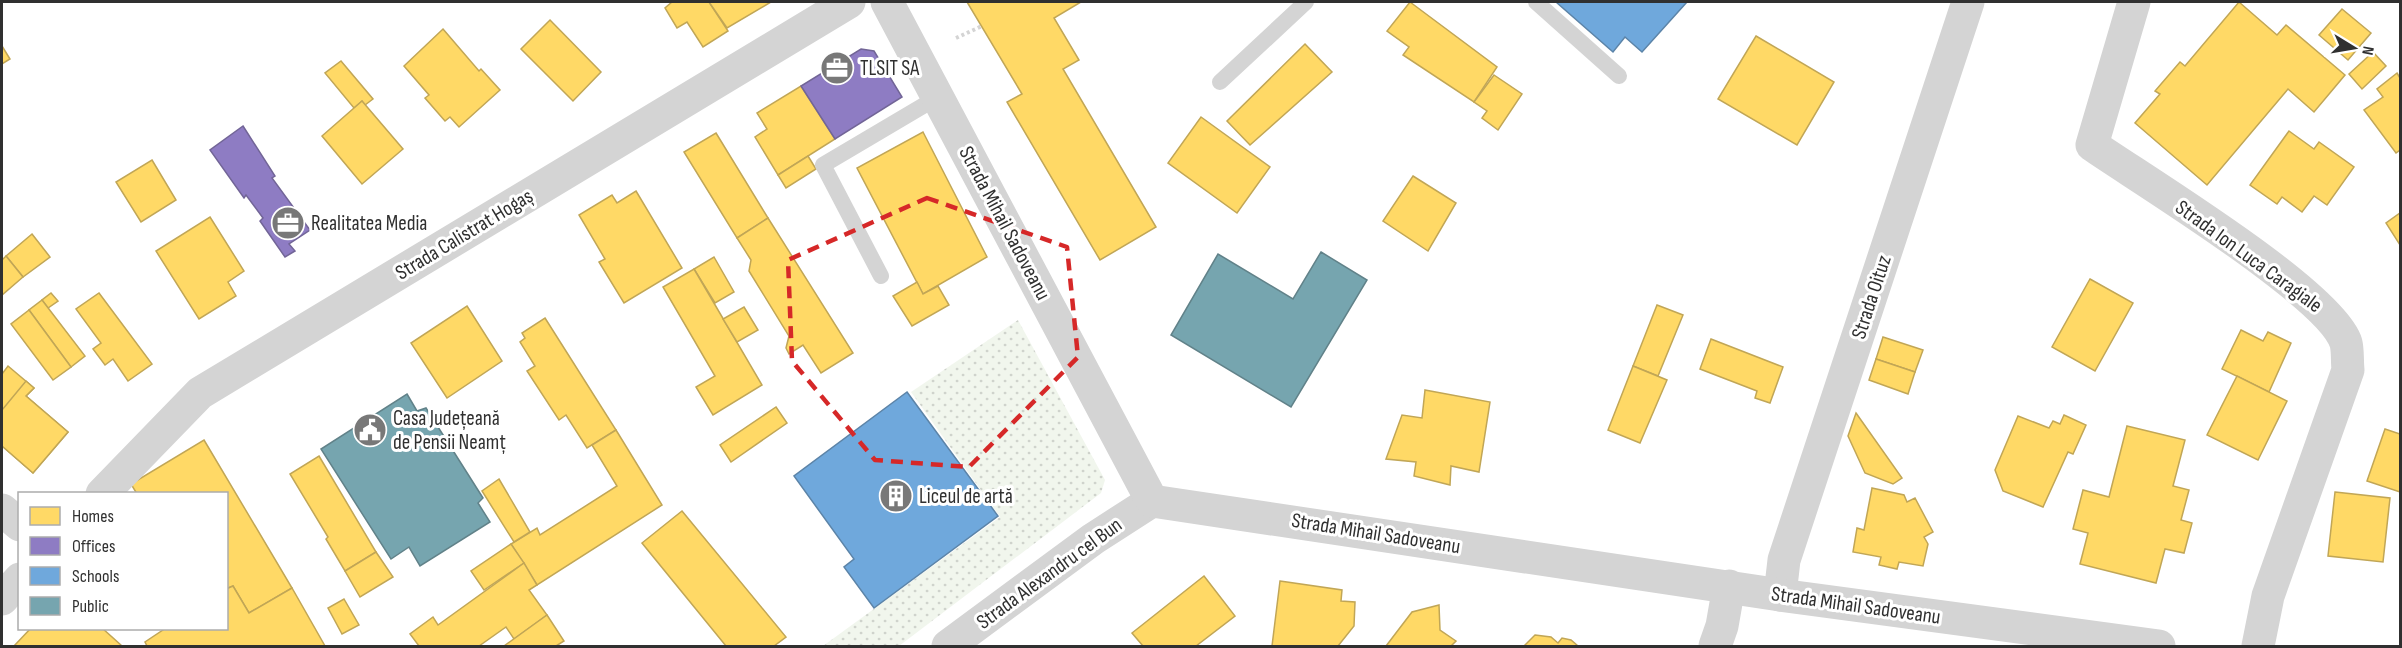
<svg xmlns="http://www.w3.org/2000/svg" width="2402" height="648" font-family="'Sofia Sans Condensed',sans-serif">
  <defs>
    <pattern id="grass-dots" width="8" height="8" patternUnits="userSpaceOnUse" patternTransform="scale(1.5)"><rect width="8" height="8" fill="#f1f6ed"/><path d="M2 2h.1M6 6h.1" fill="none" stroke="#cfd3cc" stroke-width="1.8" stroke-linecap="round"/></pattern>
  </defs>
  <rect width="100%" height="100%" fill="#fff"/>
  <path fill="url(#grass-dots)" d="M1018 320 1105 480 1101 493 899 646H823L1000 517 911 392Z"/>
  <g fill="#ffd966" stroke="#c1a656" stroke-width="1.5">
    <path d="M672 2H709L728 31 703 47 687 22 677 28 665 8Z"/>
    <path d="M709 2H771L727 28Z"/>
    <path d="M967 2H1081L1054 18 1079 60 1063 69 1156 227 1100 260 1007 102 1022 94Z"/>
    <path d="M1410 2 1497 67 1474 102 1403 55 1409 47 1387 31Z"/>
    <path d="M2239 2 2277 35 2286 25 2345 75 2314 112 2288 89 2207 185 2135 123 2160 94 2155 91 2180 62 2185 66Z"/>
    <path d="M2342 9 2371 33 2348 60 2319 35Z"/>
    <path d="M550 20 601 72 573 101 521 49Z"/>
    <path d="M443 29 479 71 481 69 500 90 459 127 450 117 445 121 425 98 429 95 404 66Z"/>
    <path d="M1756 36 1834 82 1797 145 1718 99Z"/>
    <path d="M1305 44 1332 72 1250 145 1227 121Z"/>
    <path d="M2 46 10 59 2 64Z"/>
    <path d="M2373 52 2386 66 2362 89 2349 74Z"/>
    <path d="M341 61 373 99 365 105 362 101 354 108 325 73Z"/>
    <path d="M2397 73 2400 78V150L2396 153 2364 110 2383 97 2377 89Z"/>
    <path d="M1494 75 1522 94 1498 130 1482 118 1487 111 1474 102Z"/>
    <path d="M801 86 835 139 778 175 755 137 767 129 757 113Z"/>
    <path d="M362 101 403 149 362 184 322 136Z"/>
    <path d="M1201 117 1270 167 1237 213 1168 163Z"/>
    <path d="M2289 131 2314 149 2319 142 2354 167 2327 205 2314 196 2302 212 2282 197 2277 204 2250 185Z"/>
    <path d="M923 132 987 257 923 294 857 168Z"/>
    <path d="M716 133 768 218 737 238 684 152Z"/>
    <path d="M808 156 816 169 786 188 778 175Z"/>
    <path d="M152 160 176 200 141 222 116 182Z"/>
    <path d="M1413 176 1456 203 1428 251 1383 221Z"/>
    <path d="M636 191 682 268 624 303 599 262 605 259 579 215 612 195 617 203Z"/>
    <path d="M2400 213V245L2386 223Z"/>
    <path d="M210 217 244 271 228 282 236 296 199 319 156 251Z"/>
    <path d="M768 218 853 353 821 373 803 345 789 354 786 348 789 336 749 271 751 260 737 238Z"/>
    <path d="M32 234 50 257 23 277 6 256Z"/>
    <path d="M6 256 23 277 2 295V260Z"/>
    <path d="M714 257 734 292 715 303 694 269Z"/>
    <path d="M694 269 762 385 713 415 696 387 715 376 663 287Z"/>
    <path d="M2090 279 2133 303 2095 371 2052 347Z"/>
    <path d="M917 282 923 294 938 286 949 305 912 326 893 296Z"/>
    <path d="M51 293 58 301 48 308 42 300Z"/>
    <path d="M99 293 152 364 128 381 113 359 105 365 93 349 101 343 76 309Z"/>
    <path d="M42 300 85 356 71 367 29 310Z"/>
    <path d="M1657 305 1683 315 1658 376 1633 366Z"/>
    <path d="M467 306 502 361 447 398 411 343Z"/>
    <path d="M744 307 758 330 737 342 723 319Z"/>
    <path d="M29 310 71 367 53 380 11 324Z"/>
    <path d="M545 318 616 430 587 448 566 415 559 420 527 371 535 366 520 342 525 338 522 333Z"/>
    <path d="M2241 330 2263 341 2268 332 2291 343 2269 392 2222 369Z"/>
    <path d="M1883 337 1923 350 1915 372 1876 359Z"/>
    <path d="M1711 339 1783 367 1770 403 1755 398 1757 391 1700 369Z"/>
    <path d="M1876 359 1915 372 1908 394 1869 380Z"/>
    <path d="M8 366 34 388 26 396 68 432 33 473 2 446V374Z"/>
    <path d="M1633 366 1667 380 1640 443 1608 430Z"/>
    <path d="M2237 376 2287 401 2258 460 2207 435Z"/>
    <path d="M26 381 34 388 26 396 68 432 33 473 2 446V410Z"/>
    <path d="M1425 390 1490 402 1479 472 1451 466 1450 485 1414 476 1416 462 1386 459 1402 415 1422 418Z"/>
    <path d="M776 407 787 423 731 462 720 445Z"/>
    <path d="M1856 413 1902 478 1893 484 1865 473 1848 436Z"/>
    <path d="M2064 415 2086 425 2073 454 2068 452 2043 507 2003 491 1995 470 2018 416 2049 428 2053 421 2060 424Z"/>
    <path d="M2127 426 2185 440 2173 486 2189 490 2181 520 2192 523 2184 553 2165 549 2156 583 2080 564 2088 533 2073 529 2083 490 2109 497Z"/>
    <path d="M2385 429 2400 434V492L2367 481Z"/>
    <path d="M616 430 662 505 537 585 511 544 537 528 540 535 617 486 592 445Z"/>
    <path d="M204 440 292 588 249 613 233 586 226 589V494H137L131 484Z"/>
    <path d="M319 456 376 552 345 571 326 539 328 537 290 474Z"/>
    <path d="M499 479 530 532 514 542 482 491Z"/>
    <path d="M1872 488 1904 495 1907 502 1915 498 1933 532 1924 537 1928 544 1923 566 1899 562 1897 569 1879 565 1881 557 1853 552 1857 528 1864 530Z"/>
    <path d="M2335 492 2390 498 2383 562 2328 556Z"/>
    <path d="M682 511 786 637 774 646H726L642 543Z"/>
    <path d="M511 544 524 563 484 590 471 571Z"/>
    <path d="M376 552 393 577 360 597 345 571Z"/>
    <path d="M524 563 537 585 529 590 547 615 514 639 506 627 479 646H419L410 634 433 617 438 625Z"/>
    <path d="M1204 576 1235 616 1196 646H1143L1132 633Z"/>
    <path d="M1280 581 1342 590 1341 601 1355 602 1354 626 1338 646H1272Z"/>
    <path d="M233 586 249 613 292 588 325 646H147L145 642 166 628H226V589Z"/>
    <path d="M344 599 359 625 342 634 328 608Z"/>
    <path d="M1439 605 1440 630 1456 641 1451 646H1386L1412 612Z"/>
    <path d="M547 615 564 641 556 646H504Z"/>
    <path d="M31 628H102L122 646H14Z"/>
    <path d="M1535 635 1551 637 1558 643 1562 638 1571 640 1578 646H1524Z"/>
  </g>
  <g fill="#8e7cc3" stroke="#726597" stroke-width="1.5">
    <path d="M861 49 874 51 902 97 835 139 801 86Z"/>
    <path d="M243 126 275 176 272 178 310 230 289 244 295 251 285 257 260 221 263 218 246 195 244 198 210 150Z"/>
  </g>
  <g fill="#6fa8dc" stroke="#5c84a8" stroke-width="1.5">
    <path d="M1556 2H1687L1642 52 1625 37 1613 52Z"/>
    <path d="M907 392 998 516 874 608 844 567 854 559 794 476Z"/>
  </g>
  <g fill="#76a5af" stroke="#618289" stroke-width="1.5">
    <path d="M1321 252 1367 280 1291 407 1171 335 1218 254 1293 299Z"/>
    <path d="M407 394 417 411 426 408 483 498 478 503 490 522 420 566 409 547 391 559 321 449Z"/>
  </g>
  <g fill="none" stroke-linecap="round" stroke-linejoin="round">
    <path stroke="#d4d4d4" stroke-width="4" stroke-dasharray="3 3" stroke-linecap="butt" d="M956 38 982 26"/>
    <g stroke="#d4d4d4" stroke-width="16">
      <path d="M1536 2 1619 76"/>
      <path d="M1220 82 1306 2"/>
      <path d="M881 276 823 165 938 97"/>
    </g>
    <g stroke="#d4d4d4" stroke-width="33">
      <path d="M2134 2 2092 145C2141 179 2331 294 2346 343 2348 351 2347 361 2348 370L2268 596 2258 646"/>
      <path d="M102 494 200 393 849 2"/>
      <path d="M2 510 20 525"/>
      <path d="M1780 595 1784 560 1968 2"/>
      <path d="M2 599 20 579"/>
      <path d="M948 646 1093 539 1152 501"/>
      <path d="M1715 646 1722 626 1729 586"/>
    </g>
    <path stroke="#d4d4d4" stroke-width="33" d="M887 2 1152 501 1780 595 2159 646"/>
  </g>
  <path fill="none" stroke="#d62828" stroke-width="4.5" stroke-dasharray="12 8" stroke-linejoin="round" d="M927 198 1067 247 1078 357 969 467 875 460 792 361 788 260Z"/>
  <defs>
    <g id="office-disc" transform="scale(1.725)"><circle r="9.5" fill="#787878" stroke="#fff"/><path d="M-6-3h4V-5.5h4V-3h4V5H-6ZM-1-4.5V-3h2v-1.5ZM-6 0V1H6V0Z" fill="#fff"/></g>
    <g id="civic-disc" transform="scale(1.725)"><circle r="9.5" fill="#787878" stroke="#fff"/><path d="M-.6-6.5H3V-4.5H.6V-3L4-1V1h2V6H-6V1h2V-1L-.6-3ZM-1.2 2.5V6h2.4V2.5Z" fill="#fff"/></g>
    <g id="building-disc" transform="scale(1.725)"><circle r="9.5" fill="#787878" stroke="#fff"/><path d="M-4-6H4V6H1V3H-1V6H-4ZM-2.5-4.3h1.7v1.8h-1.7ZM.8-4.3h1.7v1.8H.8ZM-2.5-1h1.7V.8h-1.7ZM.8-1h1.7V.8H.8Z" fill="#fff"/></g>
  </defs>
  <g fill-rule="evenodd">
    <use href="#office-disc" x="837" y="68"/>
    <use href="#office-disc" x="288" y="223"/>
    <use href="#civic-disc" x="370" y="430"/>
    <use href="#building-disc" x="896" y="496"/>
  </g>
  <g text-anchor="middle" stroke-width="6" stroke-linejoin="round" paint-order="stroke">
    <g font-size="21" fill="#303030" stroke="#fff" text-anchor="start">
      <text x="860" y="75">TLSIT SA</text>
      <text x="311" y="230">Realitatea Media</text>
      <text x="393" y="425">Casa Județeană<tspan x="393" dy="24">de Pensii Neamț</tspan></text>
      <text x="919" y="503">Liceul de artă</text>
    </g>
    <g font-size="21" fill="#303030" stroke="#fff">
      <text transform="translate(1005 223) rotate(62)" y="7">Strada Mihail Sadoveanu</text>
      <text transform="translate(464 234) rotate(-31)" y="7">Strada Calistrat Hogaș</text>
      <text transform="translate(2249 256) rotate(36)" y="7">Strada Ion Luca Caragiale</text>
      <text transform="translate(1871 297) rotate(-72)" y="7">Strada Oituz</text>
      <text transform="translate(1376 533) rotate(9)" y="7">Strada Mihail Sadoveanu</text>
      <text transform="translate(1049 573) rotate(-36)" y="7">Strada Alexandru cel Bun</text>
      <text transform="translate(1856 605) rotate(8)" y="7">Strada Mihail Sadoveanu</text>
    </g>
  </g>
  <rect width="2402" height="648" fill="none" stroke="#303030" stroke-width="6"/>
  <rect x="18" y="492" width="210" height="138" fill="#ffffff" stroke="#acacac" stroke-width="1.5"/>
  <rect x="30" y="507" width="30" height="18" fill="#ffd966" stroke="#acacac" stroke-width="1.5"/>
  <text x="72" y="522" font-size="18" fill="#303030">Homes</text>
  <rect x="30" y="537" width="30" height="18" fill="#8e7cc3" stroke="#acacac" stroke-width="1.5"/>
  <text x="72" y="552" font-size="18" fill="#303030">Offices</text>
  <rect x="30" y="567" width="30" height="18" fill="#6fa8dc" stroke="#acacac" stroke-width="1.5"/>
  <text x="72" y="582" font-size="18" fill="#303030">Schools</text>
  <rect x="30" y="597" width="30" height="18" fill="#76a5af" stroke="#acacac" stroke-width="1.5"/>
  <text x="72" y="612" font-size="18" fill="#303030">Public</text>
  <g transform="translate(2354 48) rotate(101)" stroke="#ffffff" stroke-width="4.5" paint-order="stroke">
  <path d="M0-4.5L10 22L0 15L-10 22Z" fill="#303030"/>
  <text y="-9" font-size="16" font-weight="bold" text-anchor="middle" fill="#303030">N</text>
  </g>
</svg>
